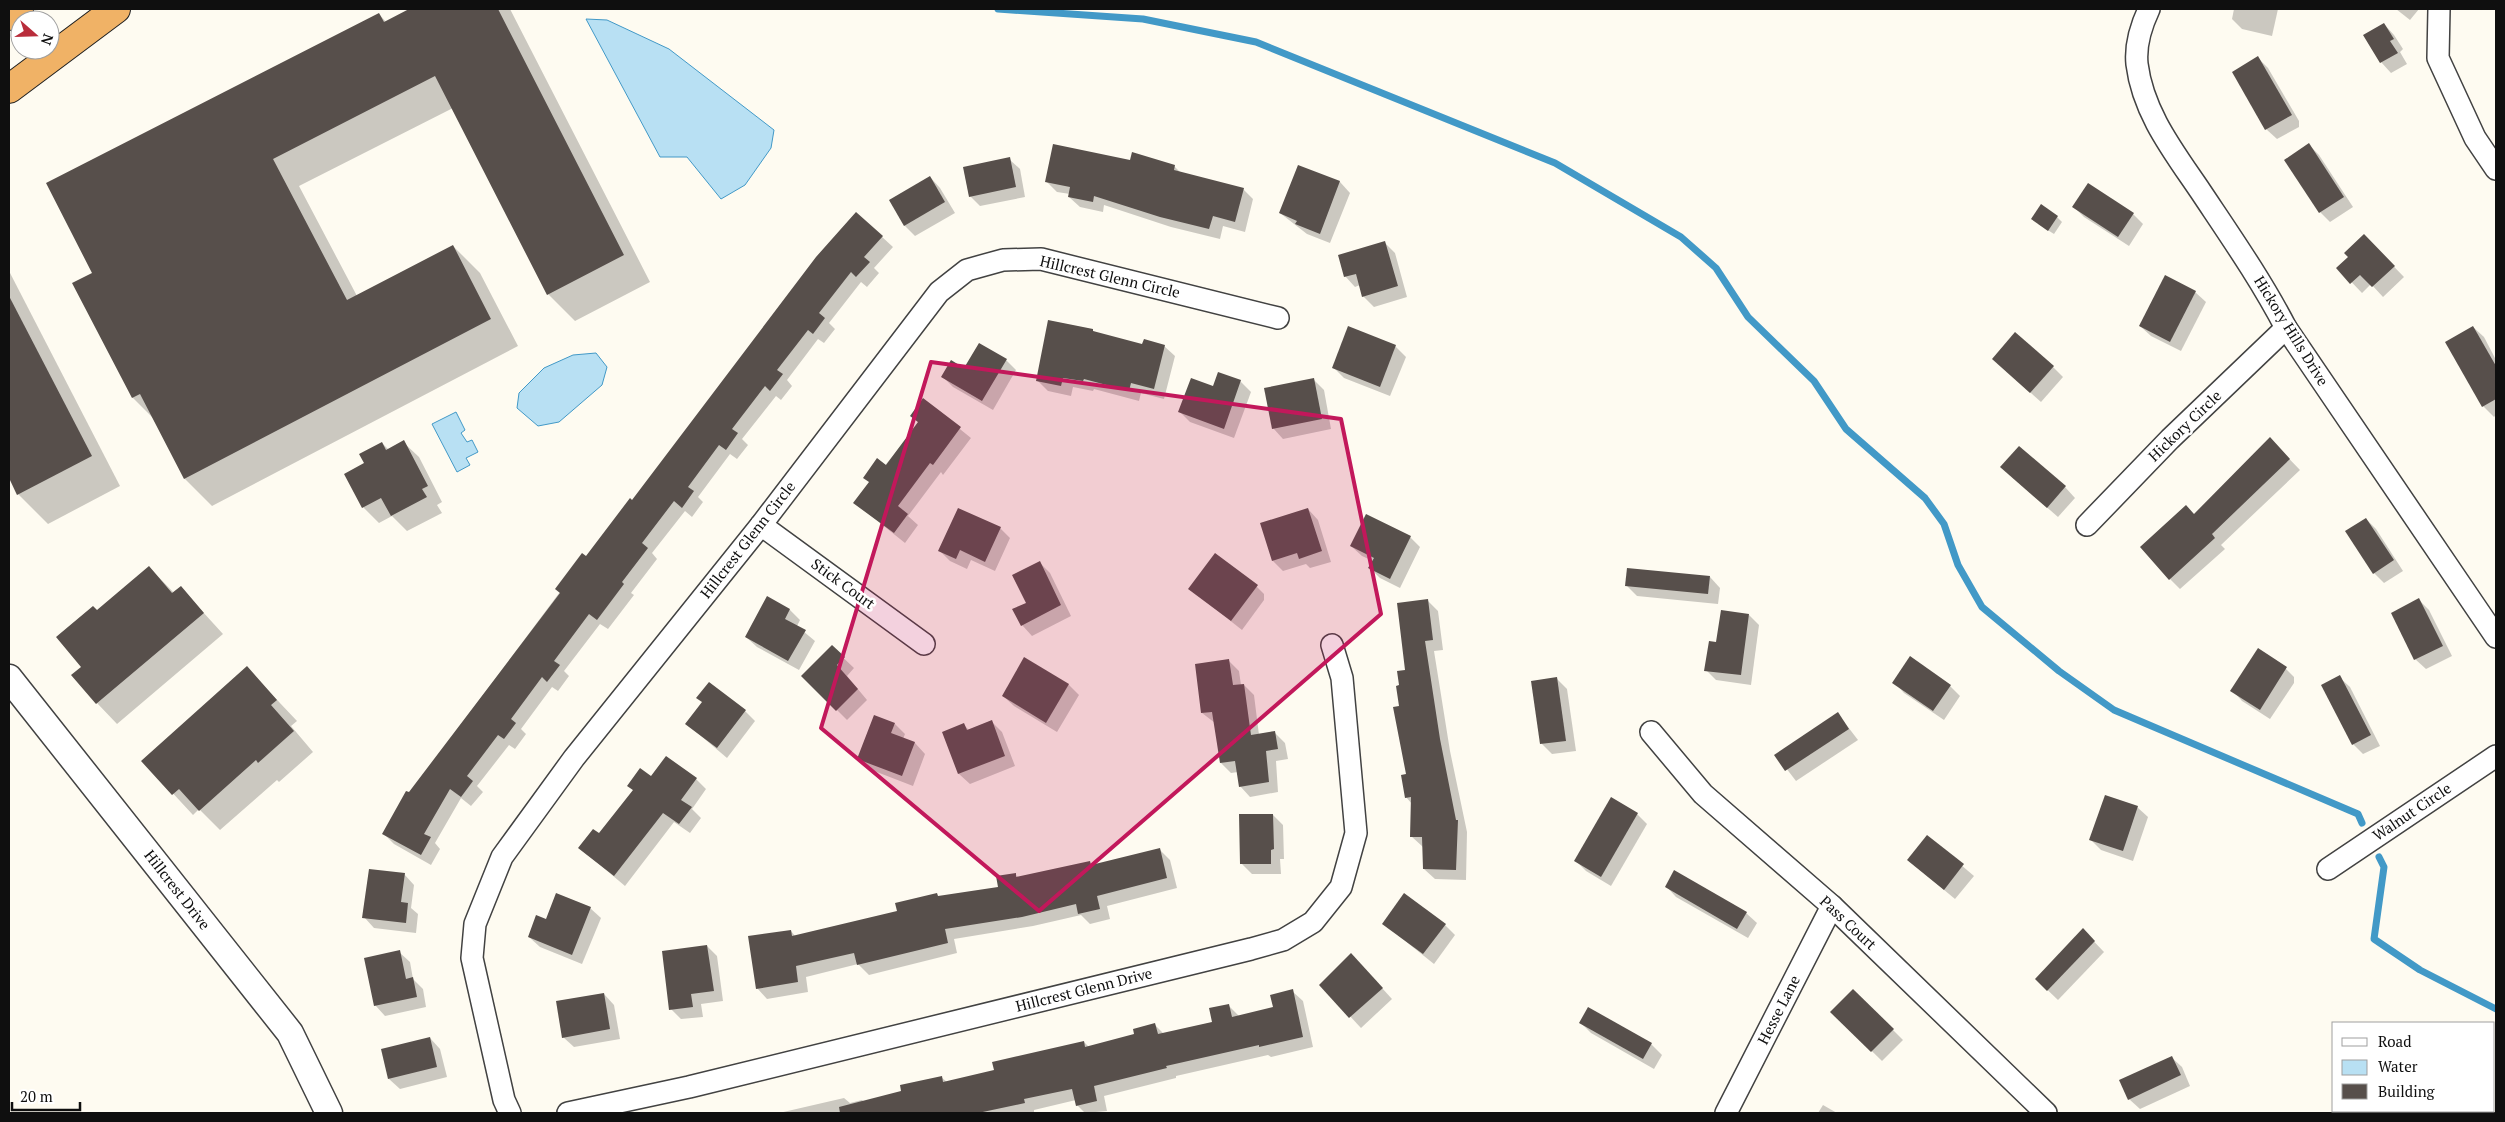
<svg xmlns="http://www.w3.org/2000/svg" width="2505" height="1122" font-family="'PT Serif',serif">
  <rect width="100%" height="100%" fill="#fefbf1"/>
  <g fill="#b8e0f3" stroke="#4299c7">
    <path d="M586 19 607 20 669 49 774 130 771 148 745 185 721 199 687 157H660Z"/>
    <path d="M596 353 607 367 602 385 559 422 538 426 517 408 519 393 544 368 573 355Z"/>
    <path d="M456 412 465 430 461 433 467 442 472 440 478 452 466 458 470 465 457 472 432 424Z"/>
  </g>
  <g fill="#0003">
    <path d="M412 9H510L650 282 575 321 548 294 453 108 299 186 357 296 453 246 480 273 518 346 212 506 185 479 155 420 133 398 94 273 379 14 386 22Z"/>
    <path d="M2234 9H2278L2272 36 2242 29 2232 19Z"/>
    <path d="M2396 9H2419L2410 20Z"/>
    <path d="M2384 24 2394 35 2403 49 2400 52 2407 64 2391 73 2381 62Z"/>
    <path d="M2258 58 2268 68 2299 121V127L2277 139 2266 129Z"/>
    <path d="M2309 145 2319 155 2353 207 2330 222 2320 212Z"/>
    <path d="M1009 159 1020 169 1025 197 980 206 970 196Z"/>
    <path d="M1131 161 1174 166 1181 173 1243 189 1253 199 1245 232 1223 226 1220 239 1171 227 1104 205 1103 212 1080 207 1069 197 1070 194 1057 192 1046 181Z"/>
    <path d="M1299 167 1340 182 1350 193 1330 243 1307 234 1280 213Z"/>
    <path d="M930 177 940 188 955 213 915 236 905 226 890 201Z"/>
    <path d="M2074 207 2133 214 2143 224 2129 246 2084 217Z"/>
    <path d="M856 213 893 247 874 268 879 273 867 287 861 282 829 323 835 329 824 343 818 339 787 380 792 386 781 400 776 396 742 439 748 445 737 459 730 454 698 497 703 502 692 517 685 511 652 553 657 559 631 593 634 595 608 629 600 624 564 671 569 676 558 691 552 687 521 729 526 734 515 749 509 745 477 786 483 792 471 806 461 798 435 843 440 849 431 865 394 844 384 834 409 794 586 557 633 501Z"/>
    <path d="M2057 217 2062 222 2054 234 2038 224Z"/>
    <path d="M1384 242 1395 253 1407 297 1374 307 1363 296 1360 285 1355 287 1345 276Z"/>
    <path d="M2374 246 2404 277 2383 297 2371 284 2362 293 2338 268Z"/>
    <path d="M9 271 120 486 48 524 18 494 9 476Z"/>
    <path d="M2195 292 2206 302 2181 351 2151 336 2140 326Z"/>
    <path d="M2473 327 2484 337 2496 360V415L2494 417 2483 406 2447 342Z"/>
    <path d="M1092 330 1096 333 1143 346H1164L1175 356 1164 399 1141 393 1139 401 1094 389 1093 391 1073 387 1071 396 1048 391 1038 381Z"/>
    <path d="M1395 346 1406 357 1390 396 1344 378 1333 367Z"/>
    <path d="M1006 360 1016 370 993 410 953 387 943 377Z"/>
    <path d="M2053 367 2063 377 2041 402 2004 369Z"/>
    <path d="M1313 379 1324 390 1331 429 1283 439 1273 428Z"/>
    <path d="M1240 381 1251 392 1234 438 1190 422 1180 412 1214 388Z"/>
    <path d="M924 400 971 438 943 475 941 472 908 516 918 525 905 543 855 503 919 423 911 416Z"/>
    <path d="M2270 439 2300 470 2221 545 2225 549 2180 589 2170 579Z"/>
    <path d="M403 442 419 457 442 502 437 505 442 513 407 531 392 516 379 523 363 507 365 463 382 443 389 450Z"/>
    <path d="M2012 477 2065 487 2075 498 2058 517Z"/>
    <path d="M1308 509 1318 520 1331 562 1310 568 1306 564 1283 571 1273 561Z"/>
    <path d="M2366 519 2376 529 2403 571 2384 583 2374 573Z"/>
    <path d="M1000 528 1010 538 995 571 971 560 967 569 950 561 939 550Z"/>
    <path d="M1410 537 1420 547 1400 588 1380 578 1370 568 1373 561 1362 556 1351 546Z"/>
    <path d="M1040 563 1050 573 1071 616 1032 636 1022 625Z"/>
    <path d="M149 567 174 593 181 588 223 634 117 724 97 703 82 667 97 611Z"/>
    <path d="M1710 577 1720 588 1718 604 1637 596 1627 586Z"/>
    <path d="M1253 583 1264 594V600L1242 630 1190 589Z"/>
    <path d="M768 598 790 610 800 620 797 626 815 641 799 670 757 647 746 637Z"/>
    <path d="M2419 600 2429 610 2452 656 2426 669 2415 659Z"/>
    <path d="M1428 601 1438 611 1443 650 1434 651 1450 751 1467 832 1466 880 1435 879 1424 869 1423 847 1411 836 1412 804 1406 797 1408 775 1400 686Z"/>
    <path d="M1749 615 1759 625 1751 685 1716 680 1706 670 1718 643Z"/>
    <path d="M832 647 854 668 847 676 867 700 847 720 803 676Z"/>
    <path d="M1229 661 1239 671 1241 685H1244L1254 695 1259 735 1275 733 1285 743 1288 759 1276 761 1278 792 1250 797 1240 786 1238 772 1231 773 1221 763 1215 723 1202 713Z"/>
    <path d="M2283 666 2294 677V683L2270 719 2242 701 2232 690Z"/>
    <path d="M247 668 297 721 291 726 313 752 279 782 277 780 220 830 199 809 193 815 143 761Z"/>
    <path d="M2339 677 2350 687 2380 746 2363 754 2353 744Z"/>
    <path d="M1557 679 1567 689 1576 751 1552 754 1542 744 1533 682Z"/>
    <path d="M1894 682 1950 686 1960 696 1944 720 1904 693Z"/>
    <path d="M1069 685 1079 695 1057 732 1014 706 1003 696Z"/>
    <path d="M745 711 755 721 727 758 687 724Z"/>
    <path d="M1838 714 1858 740 1796 781 1776 755Z"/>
    <path d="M991 721 1002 732 1015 766 970 784 959 774 944 732 964 725 969 730Z"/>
    <path d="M895 724 905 734 903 739 915 743 925 754 913 786 869 769 859 759Z"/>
    <path d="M651 778 696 779 706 789 692 809 701 818 690 833 674 822 625 886 580 848 600 835 634 791 628 786Z"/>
    <path d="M2137 807 2148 817 2133 861 2101 850 2091 840Z"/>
    <path d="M1637 814 1647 824 1611 886 1586 871 1576 861Z"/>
    <path d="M1273 815 1283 825 1284 859H1280L1281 874H1252L1242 864Z"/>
    <path d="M1927 836 1974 876 1955 899 1908 860Z"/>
    <path d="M1159 849 1170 860 1177 888 1107 906 1110 919 1090 924 1081 915 1033 926 954 939 957 953 869 975 858 964 806 977 808 992 767 999 757 988 791 931 795 936 898 912 939 897 999 888 1015 874 1019 878 1090 863 1093 866Z"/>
    <path d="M404 874 414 885 411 908 418 914 416 933 374 928 364 917Z"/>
    <path d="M1666 886 1746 913 1757 923 1748 938 1676 897Z"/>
    <path d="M590 908 601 918 582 964 540 947 529 937 546 921Z"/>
    <path d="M1384 924 1445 925 1455 935 1434 964Z"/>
    <path d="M2083 930 2104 952 2058 1000 2036 979Z"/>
    <path d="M707 946 717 956 723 1001 701 1004 703 1017 681 1019 671 1009Z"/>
    <path d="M399 952 410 962 413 979 423 989 426 1007 385 1016 375 1005Z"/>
    <path d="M1361 965 1392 999 1361 1028 1321 985Z"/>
    <path d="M1853 990 1903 1040 1882 1061 1832 1012Z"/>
    <path d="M1292 991 1303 1001 1313 1047 1271 1057 1268 1055 1176 1076V1078L1104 1096 1107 1111 1085 1113 1077 1105 1076 1100 1034 1110V1113H779L844 1098 850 1103 862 1100 864 1102 903 1092 941 1077 947 1082 995 1071 1084 1042 1089 1047 1136 1035 1155 1025 1164 1034 1214 1022 1228 1005 1239 1016 1275 1008Z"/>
    <path d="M604 994 614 1005 620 1039 574 1047 563 1037Z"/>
    <path d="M1589 1009 1651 1044 1662 1055 1654 1069 1591 1033 1581 1023Z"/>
    <path d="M430 1038 440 1049 447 1077 400 1089 389 1079Z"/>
    <path d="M2171 1057 2182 1067 2190 1086 2140 1109 2129 1099Z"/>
    <path d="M1823 1105 1837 1113H1818Z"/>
  </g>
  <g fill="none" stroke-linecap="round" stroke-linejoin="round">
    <g stroke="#4299c7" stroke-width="7">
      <path d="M998 9 1143 19 1256 42 1555 163 1681 237 1716 268 1748 317 1814 381 1846 429 1925 498 1944 524 1958 565 1982 607 2059 671 2114 710 2358 814 2362 823"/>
      <path d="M2379 857 2384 867 2374 939 2420 970 2496 1009"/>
    </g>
  </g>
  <g fill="#574f4b">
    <path d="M409 9H498L624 255 547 295 435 76 273 159 347 300 453 245 491 319 184 479 140 394 132 398 72 283 92 273 46 183 379 13 384 22Z"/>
    <path d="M2384 23 2394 39 2390 41 2398 53 2380 63 2363 35Z"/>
    <path d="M2258 56 2292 115 2265 130 2232 72Z"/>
    <path d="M2309 143 2344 197 2319 213 2284 160Z"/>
    <path d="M1053 144 1130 160 1132 152 1175 165 1174 170 1244 188 1235 222 1213 216 1209 229 1160 217 1094 196 1093 202 1068 197 1070 187 1045 182Z"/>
    <path d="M1010 157 1016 187 969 197 963 167Z"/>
    <path d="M1298 165 1340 181 1320 234 1295 224 1297 221 1279 213Z"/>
    <path d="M930 176 945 202 904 226 889 200Z"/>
    <path d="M2088 183 2134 213 2118 237 2072 207Z"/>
    <path d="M2041 204 2058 216 2048 231 2031 219Z"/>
    <path d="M856 212 883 236 864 257 870 262 856 277 851 272 819 313 825 318 813 334 808 330 777 370 783 374 770 391 765 386 732 429 738 433 726 450 719 445 688 487 694 491 682 508 674 501 642 543 648 548 622 582 624 584 597 620 589 614 554 661 560 665 547 682 542 677 511 719 516 723 504 739 498 735 467 776 473 781 461 797 450 789 424 834 431 837 421 855 382 834 406 791 409 792 560 593 555 589 582 553 586 556 630 498 632 500 816 257Z"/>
    <path d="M2364 234 2395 266 2372 287 2360 275 2350 284 2336 268 2348 257 2344 253Z"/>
    <path d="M1385 241 1398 286 1362 297 1356 274 1344 277 1338 255Z"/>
    <path d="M2165 275 2196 291 2170 342 2139 326Z"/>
    <path d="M9 296 92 456 17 495 9 478Z"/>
    <path d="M1048 320 1093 329V331L1142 344 1144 339 1165 345 1154 389 1131 383 1129 391 1084 379 1083 381 1063 378 1061 386 1036 381Z"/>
    <path d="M1348 326 1396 345 1380 387 1332 368Z"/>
    <path d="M2473 326 2496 366V399L2482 407 2445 342Z"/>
    <path d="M2015 332 2054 366 2030 393 1992 359Z"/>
    <path d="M979 343 1007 359 982 401 941 377 951 360 964 368Z"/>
    <path d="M1218 372 1241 380 1224 429 1178 412 1191 378 1213 386Z"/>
    <path d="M1314 378 1322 419 1272 429 1264 388Z"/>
    <path d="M923 398 961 427 933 465 930 463 898 506 908 514 894 533 853 503 869 482 863 478 877 458 886 465 918 422 910 416Z"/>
    <path d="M2270 437 2290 459 2212 534 2215 538 2169 580 2140 547 2186 505 2194 514Z"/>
    <path d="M404 440 428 486 422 489 427 497 391 516 381 498 362 508 344 474 364 463 359 454 382 442 386 450Z"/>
    <path d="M2019 446 2066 486 2047 508 2000 467Z"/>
    <path d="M958 508 1001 527 985 562 960 550 956 559 938 551Z"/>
    <path d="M1308 508 1322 551 1299 559 1297 553 1272 561 1260 523Z"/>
    <path d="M1366 514 1411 536 1390 579 1368 568 1374 558 1350 546Z"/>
    <path d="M2366 518 2394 560 2373 574 2345 531Z"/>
    <path d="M1215 553 1258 585 1231 621 1188 589Z"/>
    <path d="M1040 561 1061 605 1021 626 1012 609 1026 603 1012 575Z"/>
    <path d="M149 566 172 593 181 586 204 613 96 704 71 675 81 667 56 637 93 606 97 610Z"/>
    <path d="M1627 568 1710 576 1708 594 1625 586Z"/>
    <path d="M767 596 790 609 785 619 806 630 788 661 745 637Z"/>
    <path d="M2419 598 2443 646 2414 660 2391 613Z"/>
    <path d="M1428 599 1433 640 1425 641 1440 739 1456 820H1458L1456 870 1423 869 1422 837H1410L1411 797 1405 798 1401 775 1406 774 1393 707 1399 706 1396 686 1399 685 1397 671 1405 670 1397 603Z"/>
    <path d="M1721 610 1749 614 1741 675 1704 671 1709 641 1716 642Z"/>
    <path d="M832 645 845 657 837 665 858 689 836 711 801 676Z"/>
    <path d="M2258 648 2287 667 2260 710 2230 691Z"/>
    <path d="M1910 656 1951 685 1933 711 1892 683Z"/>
    <path d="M1024 657 1069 684 1046 723 1002 696Z"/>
    <path d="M1229 659 1233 685 1244 684 1251 735 1275 731 1278 749 1266 751 1269 782 1239 787 1235 761 1220 763 1212 712 1201 713 1195 664Z"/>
    <path d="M247 666 277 700 271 705 294 731 258 763 256 760 199 811 179 789 172 795 141 761Z"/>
    <path d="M2340 675 2371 735 2352 745 2321 685Z"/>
    <path d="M1557 677 1566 741 1540 744 1531 681Z"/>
    <path d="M709 682 746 710 717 748 685 724 702 702 696 698Z"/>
    <path d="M1838 712 1849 729 1785 771 1774 755Z"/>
    <path d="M874 715 895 723 891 733 915 742 902 776 857 759Z"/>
    <path d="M992 720 1005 756 958 774 942 732 964 723 967 730Z"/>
    <path d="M666 756 697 778 681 800 692 807 679 824 663 813 614 876 578 848 593 829 599 833 633 790 627 786 640 768 651 776Z"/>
    <path d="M2105 795 2138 806 2123 851 2089 840Z"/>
    <path d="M1611 797 1638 813 1601 877 1574 861Z"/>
    <path d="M1239 814H1273L1274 849 1271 850V864H1240Z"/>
    <path d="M1927 835 1964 864 1944 890 1907 860Z"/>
    <path d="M1160 848 1167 878 1097 896 1100 909 1078 914 1076 904 1022 917 945 929 948 943 857 965 854 953 796 966 798 982 756 989 748 936 791 930 792 936 897 911 895 903 937 893 938 896 998 887 996 876 1016 873V877L1090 861 1091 865Z"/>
    <path d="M369 869 405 873 401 902 408 903 406 923 362 918Z"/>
    <path d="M1674 870 1747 912 1737 929 1665 887Z"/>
    <path d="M556 893 591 907 572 955 528 937 536 915 546 919Z"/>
    <path d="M1404 893 1446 924 1423 954 1382 924Z"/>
    <path d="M2083 928 2095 941 2047 991 2035 979Z"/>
    <path d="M707 945 714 991 691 994 693 1007 669 1010 662 951Z"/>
    <path d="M400 950 406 979 413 977 417 997 374 1006 364 958Z"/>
    <path d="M1351 953 1383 988 1349 1018 1319 985Z"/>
    <path d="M1293 989 1303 1037 1259 1047V1045L1166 1066 1167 1068 1094 1086 1097 1101 1076 1106 1072 1089 1024 1099 1025 1103 978 1113H840L839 1107 901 1091 900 1085 942 1076 943 1082 994 1070 992 1062 1084 1041 1085 1047 1134 1034 1133 1029 1155 1023 1158 1034 1212 1022 1209 1008 1229 1004 1232 1017 1273 1007 1270 995Z"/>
    <path d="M1853 989 1894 1029 1871 1052 1830 1012Z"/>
    <path d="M604 993 610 1029 562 1038 556 1001Z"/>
    <path d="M1588 1007 1652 1043 1643 1059 1579 1023Z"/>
    <path d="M430 1037 437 1067 388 1079 381 1049Z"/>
    <path d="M2172 1056 2181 1075 2128 1100 2119 1080Z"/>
  </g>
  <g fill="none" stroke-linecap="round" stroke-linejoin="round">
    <g stroke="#424242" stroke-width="24">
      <g id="minor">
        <path d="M2149 9C2141 26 2135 44 2137 64 2143 113 2174 152 2201 192 2231 237 2261 280 2286 328L2496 637"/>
        <path d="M2439 9 2438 58 2475 138 2496 169"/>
        <path d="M761 525 924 644"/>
        <path d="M2087 525 2170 439 2286 328"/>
        <path d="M1651 732 1703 794 1832 906 2046 1113"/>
        <path d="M2328 869 2496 756"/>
        <path d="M510 1113 504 1100 472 958 475 924 502 857 574 758 761 525 939 292 967 270 1003 260 1041 259 1278 318"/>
        <path d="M568 1113 689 1087 1251 949 1283 940 1313 922 1341 887 1356 833 1342 678 1332 645"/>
        <path d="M1726 1113 1832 906"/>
      </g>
    </g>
    <g stroke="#424242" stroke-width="29">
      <path id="tertiary" d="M9 678 290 1033 329 1113"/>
    </g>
    <g stroke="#202020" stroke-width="30">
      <g id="trunk">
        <path d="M9 16 19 9"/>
        <path d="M9 89 116 9"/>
      </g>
    </g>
    <use href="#minor" stroke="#fff" stroke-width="21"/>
    <use href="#tertiary" stroke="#fff" stroke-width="26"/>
    <use href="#trunk" stroke="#f0b266" stroke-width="28"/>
  </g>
  <path fill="#c2185b" fill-opacity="0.2" stroke="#c2185b" stroke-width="4" stroke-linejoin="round" d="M931 362 1341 419 1381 614 1039 911 821 728Z"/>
  <g text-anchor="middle" stroke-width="5" stroke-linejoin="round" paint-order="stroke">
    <g font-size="15" fill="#0f0f0f" stroke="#fff">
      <text transform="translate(1110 277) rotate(13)" y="5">Hillcrest Glenn Circle</text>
      <text transform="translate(2291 331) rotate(58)" y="5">Hickory Hills Drive</text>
      <text transform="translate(2185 426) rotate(-44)" y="5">Hickory Circle</text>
      <text transform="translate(748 540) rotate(-52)" y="5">Hillcrest Glenn Circle</text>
      <text transform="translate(843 584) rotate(36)" y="5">Stick Court</text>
      <text transform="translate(2412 812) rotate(-34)" y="5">Walnut Circle</text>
      <text transform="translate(177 890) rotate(52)" y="5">Hillcrest Drive</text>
      <text transform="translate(1848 923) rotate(43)" y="5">Pass Court</text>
      <text transform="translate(1084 990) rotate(-14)" y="5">Hillcrest Glenn Drive</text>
      <text transform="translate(1779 1010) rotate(-63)" y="5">Hesse Lane</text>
    </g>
  </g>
  <rect width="2505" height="1122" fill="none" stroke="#0f0f0f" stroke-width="20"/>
  <rect x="2332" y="1022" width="162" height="90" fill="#ffffff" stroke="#9f9f9f"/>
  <rect x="2342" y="1038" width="25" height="8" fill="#ffffff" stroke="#9f9f9f"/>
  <text x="2378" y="1047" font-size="15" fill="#0f0f0f">Road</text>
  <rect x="2342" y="1060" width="25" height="15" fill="#b8e0f3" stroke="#9f9f9f"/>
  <text x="2378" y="1072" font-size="15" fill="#0f0f0f">Water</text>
  <rect x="2342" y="1084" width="25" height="15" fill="#574f4b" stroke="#9f9f9f"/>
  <text x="2378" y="1097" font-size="15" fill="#0f0f0f">Building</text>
  <g transform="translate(35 35) rotate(110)"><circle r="24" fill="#ffffff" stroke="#9f9f9f"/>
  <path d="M0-4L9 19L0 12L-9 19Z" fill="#b92d3b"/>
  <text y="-8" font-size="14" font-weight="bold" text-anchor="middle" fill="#0f0f0f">N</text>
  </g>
  <path d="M12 1102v8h68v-8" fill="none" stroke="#0f0f0f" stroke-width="2.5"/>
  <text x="20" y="1102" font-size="15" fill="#0f0f0f" stroke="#ffffff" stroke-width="4" paint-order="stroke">20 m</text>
</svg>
